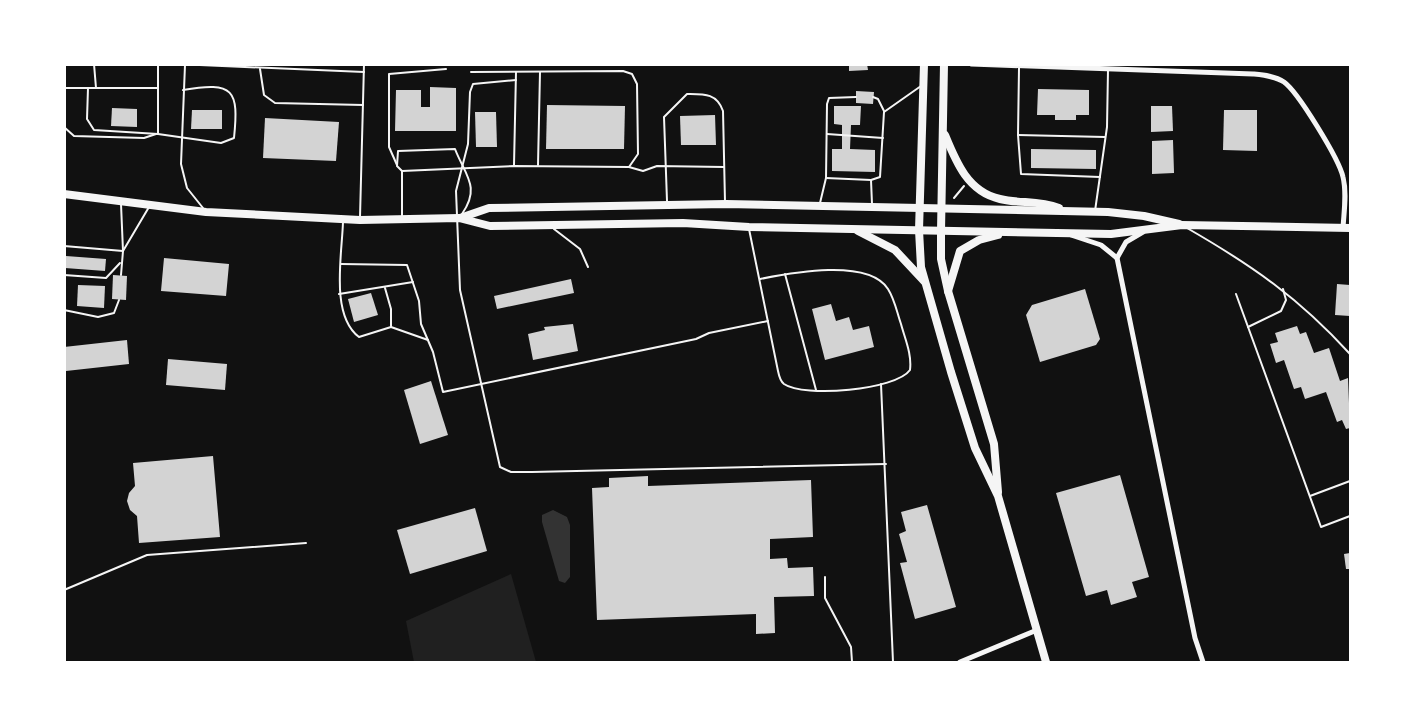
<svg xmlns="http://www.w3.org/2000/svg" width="1415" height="727" font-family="'Titillium Web',sans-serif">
  <rect width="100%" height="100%" fill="#111"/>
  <path fill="#202020" d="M511 574 536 662H414L406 621Z"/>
  <path fill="#333" d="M553 510 567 517 570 525V577L565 583 559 581 542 522V515Z"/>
  <g fill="#d3d3d3">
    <path d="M849 64H867L868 70 849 71Z"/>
    <path d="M430 87 456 88V131H395L396 90H421V107H430Z"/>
    <path d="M1038 89 1089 90V115H1076V120H1055V115H1037Z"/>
    <path d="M856 91 874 92 873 104 856 103Z"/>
    <path d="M547 105 625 106 624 149H546Z"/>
    <path d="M834 106H861L860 125H851L850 149 875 150V172L832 171V149H842V125L834 124Z"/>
    <path d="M1151 106H1172L1173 131 1151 132Z"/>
    <path d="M112 108 137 109V127L111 126Z"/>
    <path d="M192 110H222V129H191Z"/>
    <path d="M1224 110H1257V151L1223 150Z"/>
    <path d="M475 112H496L497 147H476Z"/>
    <path d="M715 115 716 145H681L680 116Z"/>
    <path d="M265 118 339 122 336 161 263 158Z"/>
    <path d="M1173 140 1174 173 1152 174V141Z"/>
    <path d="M1031 149 1096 150V169L1031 168Z"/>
    <path d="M66 256 106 259 105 271 65 268Z"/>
    <path d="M164 258 229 264 226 296 161 291Z"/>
    <path d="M113 275 127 276 126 300 112 299Z"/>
    <path d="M571 279 574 293 497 309 494 296Z"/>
    <path d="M1337 284 1350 285V316L1335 315Z"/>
    <path d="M78 285 105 286 104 308 77 306Z"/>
    <path d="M1085 289 1100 339 1096 345 1040 362 1026 315 1032 305Z"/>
    <path d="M371 293 378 315 354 322 348 299Z"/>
    <path d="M831 304 836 321 849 317 853 330 869 326 874 347 825 360 812 309Z"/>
    <path d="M573 324 578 351 533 360 528 334 545 330 544 327Z"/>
    <path d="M1297 326 1300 334 1306 332 1314 353 1329 348 1340 381 1348 378 1350 428 1346 429 1342 420 1337 422 1326 392 1305 399 1301 387 1294 389 1284 360 1276 363 1270 344 1278 342 1275 333Z"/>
    <path d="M127 340 129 364 66 371 64 347Z"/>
    <path d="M168 359 227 364 225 390 166 385Z"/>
    <path d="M431 381 448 435 420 444 404 390Z"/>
    <path d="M213 456 220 537 139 543 137 516 130 510 127 501 129 493 135 486 133 463Z"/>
    <path d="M1120 475 1149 577 1132 582 1137 597 1111 605 1107 590 1086 596 1056 493Z"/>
    <path d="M648 476V486L811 480 813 537 770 539V559L787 558 788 568 813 567 814 596 774 597 775 633 756 634V614L597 620 592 488 609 487V478Z"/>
    <path d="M927 505 956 607 915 619 900 563 907 562 899 534 906 531 901 512Z"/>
    <path d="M475 508 487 551 410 574 397 530Z"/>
    <path d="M1350 553V569H1346L1344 554Z"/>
  </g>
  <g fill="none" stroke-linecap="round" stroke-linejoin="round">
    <path stroke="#f5f5f5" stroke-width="2" d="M954 198 964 186"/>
    <g stroke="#f5f5f5" stroke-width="2">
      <path d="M158 64V134"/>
      <path d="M177 64 364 72"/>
      <path d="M185 65 181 164 187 188 203 208"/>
      <path d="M1019 68 1018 135 1021 174 1100 177"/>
      <path d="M260 69 264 95 275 103 363 105"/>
      <path d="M471 72 623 71 632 74 637 84 638 154 629 167"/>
      <path d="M516 80 473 84 470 92 468 144 456 191 460 290 500 467 511 472H532L886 464"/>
      <path d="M64 88H96L94 64"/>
      <path d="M88 88 87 119 94 130 158 134 221 143 234 138C239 90 234 81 183 90"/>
      <path d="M96 88H158"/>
      <path d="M873 97 878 99 884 111"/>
      <path d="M64 127 74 136 144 138 156 134"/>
      <path d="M827 134 883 138"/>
      <path d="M1018 135 1105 137"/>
      <path d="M397 165 389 147V74L446 69"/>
      <path d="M514 165 516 72"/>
      <path d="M538 165 540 72"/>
      <path d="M402 171 397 166 398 151 455 149C465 175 481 187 462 214"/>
      <path d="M826 178 871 180 872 204"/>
      <path d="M871 180 880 177 884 112 921 86"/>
      <path d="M667 201 664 117 687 94C704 94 717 93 723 111L725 202"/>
      <path d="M820 203 826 178 827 104 829 98 856 97"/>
      <path d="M1095 211 1107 127 1108 70"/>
      <path d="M360 217 364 64"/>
      <path d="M402 217V171L514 166 629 167 643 171 657 166 724 167"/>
      <path d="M343 222C342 255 330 315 359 337L391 327V309L385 288"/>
      <path d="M1187 228C1253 266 1299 298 1350 354"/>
      <path d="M554 229 580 249 588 267"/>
      <path d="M749 229 778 371C779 376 780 381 784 384 804 398 896 390 910 370 912 354 905 339 901 324 897 313 895 300 888 289 868 258 791 273 760 279"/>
      <path d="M64 246 123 251"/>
      <path d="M123 251 149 207"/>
      <path d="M341 264 407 265 419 301 421 324 433 352 443 392 696 339 709 333 768 321"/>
      <path d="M785 274 816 390"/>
      <path d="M64 275 106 278 120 263"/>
      <path d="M121 275 123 251 121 204"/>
      <path d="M339 294 413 282"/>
      <path d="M1236 294 1321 527 1350 516"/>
      <path d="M64 310 98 317 114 313 119 300"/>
      <path d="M391 327 428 340"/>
      <path d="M1248 327 1281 311 1286 300 1283 289"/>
      <path d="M881 384 893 662"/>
      <path d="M1310 496 1350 481"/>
      <path d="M825 577V598L851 647 852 662"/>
      <path d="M64 590 147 555 306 543"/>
    </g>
    <g stroke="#f5f5f5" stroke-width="5">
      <path d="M971 64 1253 74C1263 75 1275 76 1284 82 1298 92 1339 159 1343 177 1347 193 1344 211 1343 228"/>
      <path d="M1143 232 1126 242 1117 258 1195 638 1203 662"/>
      <path d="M1071 235 1101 245 1117 258"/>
      <path d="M960 662 1037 630"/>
    </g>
    <g stroke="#f5f5f5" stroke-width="8">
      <path d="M919 230 921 267 951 372 975 448 998 496 1046 662"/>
      <path d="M941 231V259L948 291 994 444 998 492"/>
    </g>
    <g stroke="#f5f5f5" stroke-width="8">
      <path d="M945 135C956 162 968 192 1000 199 1021 204 1038 200 1059 208"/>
      <path d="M64 194 206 212 360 220 459 218 490 226 683 223 749 227 1111 234 1182 225 1350 228"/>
      <path d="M460 218 489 208 726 204 1108 212 1144 216 1179 224"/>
      <path d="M919 230 924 64"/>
      <path d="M858 231 895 250 924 281"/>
      <path d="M941 231 944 64"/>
      <path d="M948 291 960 251 979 240 998 235"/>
    </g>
  </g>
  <rect width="1415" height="727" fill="none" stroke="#ffffff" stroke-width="132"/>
</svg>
